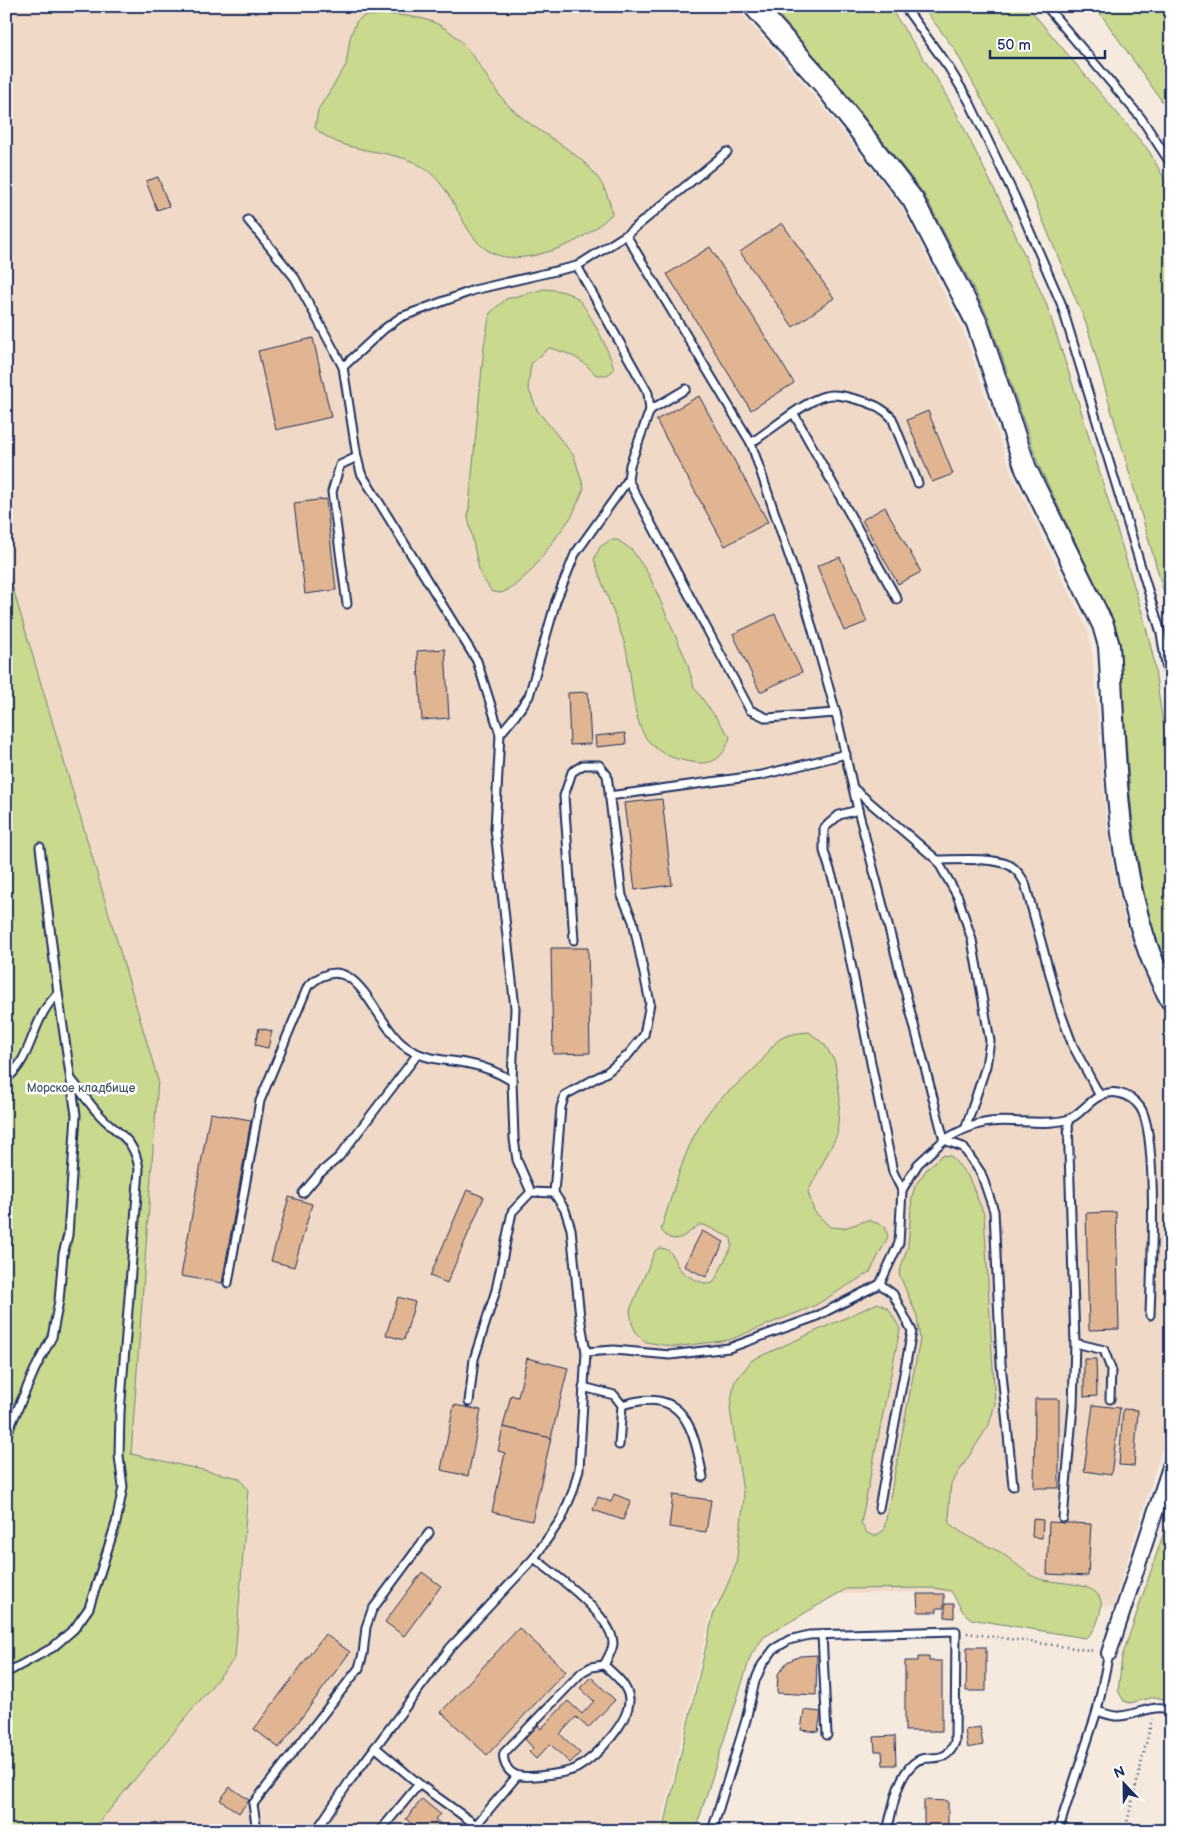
<svg xmlns="http://www.w3.org/2000/svg" width="1177" height="1837" font-family="'Balsamiq Sans',sans-serif">
  <rect width="100%" height="100%" fill="#f6e9de"/>
  <filter id="ink" filterUnits="userSpaceOnUse"><feTurbulence type="fractalNoise" baseFrequency=".02" numOctaves="2"/><feDisplacementMap in="SourceGraphic" scale="10" xChannelSelector="R" yChannelSelector="G"/><feConvolveMatrix kernelMatrix="1 2 1 2 8 2 1 2 1" color-interpolation-filters="sRGB"/></filter>
  <g filter="url(#ink)">
    <path fill="#f0d9c7" d="M6 6H735L816 98 903 209 964 333 1010 470 1088 631 1092 650 1106 818 1114 873 1127 928 1150 987 1171 1024V1419L1113 1607 945 1592 834 1594 713 1604 660 1831H92L235 1658 249 1495 248 1490 239 1478 131 1454 158 1080 6 565Z"/>
    <g fill="#c9d98d" stroke="#728476">
      <path d="M771 6H889L935 76 958 116 1003 207 1046 303 1079 404 1144 619 1153 656 1171 778V979C1127 880 1128 749 1120 642L1113 620 1039 466 988 316 924 194 834 78Z"/>
      <path d="M922 6H1027L1149 151 1170 189 1171 617 1087 326 1026 180 955 50Z"/>
      <path d="M1095 6H1171V115L1169 111Z"/>
      <path d="M388 14C406 16 427 17 443 27 474 45 486 84 511 108 547 143 604 156 612 214 587 237 569 247 536 255 453 274 472 186 411 161 379 148 341 153 315 128L318 110 346 65 350 38 356 22 364 16Z"/>
      <path d="M544 289C557 290 566 291 577 298 586 305 613 357 614 370L607 375H596C582 359 570 353 549 348L531 364 528 387 537 410 574 456 584 488 572 516 531 571 512 588 501 593 492 592 480 574 468 518 484 346 490 313 506 299Z"/>
      <path d="M610 540H618L632 550 649 575 687 662 694 687 730 737C725 753 718 764 699 763 679 761 658 755 646 738 631 717 632 670 625 645 616 616 603 588 594 559L600 547Z"/>
      <path d="M6 565 158 1080 131 1454 239 1478 248 1490 235 1658 92 1831H6Z"/>
      <path d="M809 1032 825 1045 835 1062 840 1099 837 1135 808 1192 814 1211 830 1227 844 1228 868 1220 885 1226 888 1237 870 1272 814 1306 729 1340 674 1347 646 1342 637 1334 632 1324 630 1310 655 1251 659 1248C675 1249 671 1258 679 1268 684 1276 701 1283 710 1284L714 1282 732 1246 731 1238 704 1225H699C687 1234 672 1249 661 1229 675 1188 684 1144 711 1109 722 1095 740 1083 753 1070 778 1046 768 1035 809 1032Z"/>
      <path d="M942 1155 951 1156 968 1176 984 1214 995 1403 989 1425 951 1484 949 1504 950 1524C966 1537 983 1543 1000 1552 1012 1559 1024 1573 1037 1578 1057 1586 1110 1578 1100 1613 1097 1624 1095 1632 1085 1638L971 1619 963 1612 951 1591 934 1588 846 1589 764 1637 751 1655 695 1831H663L714 1611 718 1606 736 1565 744 1498 730 1409 734 1383 752 1360 878 1303 889 1309 900 1329 861 1523 867 1533 875 1536 884 1530 920 1339 917 1316 899 1274 908 1246 912 1197 915 1186 927 1169Z"/>
      <path d="M1171 1511V1701L1155 1697 1130 1703 1124 1701 1118 1691 1122 1657Z"/>
    </g>
    <g fill="#e1b591" stroke="#1b2f5e">
      <path d="M158 177 169 206 157 210 146 181Z"/>
      <path d="M782 223 834 298 793 327 740 252Z"/>
      <path d="M710 247 794 383 751 410 667 274Z"/>
      <path d="M313 338 331 417 276 430 258 351Z"/>
      <path d="M699 396 768 522 725 546 656 420Z"/>
      <path d="M928 411 953 474 932 482 907 420Z"/>
      <path d="M326 499 336 590 305 594 294 503Z"/>
      <path d="M885 507 921 572 898 584 862 520Z"/>
      <path d="M840 557 867 622 844 631 817 566Z"/>
      <path d="M775 614 802 672 760 692 733 634Z"/>
      <path d="M445 649 449 718 422 720 417 651Z"/>
      <path d="M588 692 591 744 570 745 568 693Z"/>
      <path d="M625 733 626 744 596 747 595 736Z"/>
      <path d="M662 799 672 885 635 890 624 803Z"/>
      <path d="M551 948H588L590 1053 553 1054Z"/>
      <path d="M259 1028 272 1031 268 1048 255 1045Z"/>
      <path d="M210 1113 251 1120 222 1283 181 1276Z"/>
      <path d="M467 1190 484 1197 447 1283 430 1276Z"/>
      <path d="M289 1197 312 1204 294 1267 271 1261Z"/>
      <path d="M1116 1212 1119 1329 1089 1330 1086 1213Z"/>
      <path d="M702 1231 724 1242 706 1277 684 1266Z"/>
      <path d="M398 1297 415 1302 404 1340 386 1335Z"/>
      <path d="M527 1358 568 1368 551 1438 503 1427 511 1395 518 1397Z"/>
      <path d="M1084 1359H1096L1097 1396 1084 1397Z"/>
      <path d="M1035 1399H1059V1488H1034Z"/>
      <path d="M454 1405 481 1410 468 1476 441 1470Z"/>
      <path d="M1093 1405 1120 1408 1111 1475 1084 1471Z"/>
      <path d="M1123 1409 1138 1410 1134 1466 1119 1465Z"/>
      <path d="M503 1427 551 1438 532 1521 492 1512 505 1453 498 1451Z"/>
      <path d="M614 1494 631 1501 623 1520 593 1510 598 1497 611 1502Z"/>
      <path d="M673 1495 711 1500 706 1532 669 1527Z"/>
      <path d="M1033 1519 1043 1520 1042 1538 1032 1537Z"/>
      <path d="M1049 1522 1091 1524 1088 1576 1047 1574Z"/>
      <path d="M422 1572 441 1586 404 1636 385 1622Z"/>
      <path d="M917 1594H944V1608H937V1612H918Z"/>
      <path d="M945 1604H954V1618L945 1617Z"/>
      <path d="M519 1628 566 1671 487 1755 441 1712Z"/>
      <path d="M325 1634 350 1652 279 1748 254 1729Z"/>
      <path d="M967 1647H986V1691H966Z"/>
      <path d="M817 1655 816 1695 777 1693 778 1674 787 1662 800 1656Z"/>
      <path d="M918 1657H929V1661H942V1731H905V1661H918Z"/>
      <path d="M591 1677 615 1700 588 1728 576 1717 560 1734 580 1753 570 1763 550 1744 536 1759 529 1752 533 1748 525 1739 538 1725 541 1729 568 1701 582 1714 594 1701 580 1688Z"/>
      <path d="M804 1710 821 1712 818 1732 801 1730Z"/>
      <path d="M980 1727 983 1745 968 1748 965 1730Z"/>
      <path d="M895 1736 896 1765H883L882 1751H875L874 1737Z"/>
      <path d="M230 1787 249 1800 239 1813 220 1800Z"/>
      <path d="M422 1799 440 1814 435 1819 449 1831H420L406 1819Z"/>
      <path d="M924 1800 948 1801V1831H924Z"/>
    </g>
    <g fill="none" stroke-linecap="round" stroke-linejoin="round">
      <g stroke="#1b2f5e" stroke-width="11">
        <g id="service">
          <path d="M904 6 949 68 969 101 1014 195 1061 303 1161 633 1171 695"/>
          <path d="M1046 6 1141 118 1171 164"/>
          <path d="M248 220 295 278 343 367 357 457 361 473 477 661 500 734 495 829 515 1008 512 1081"/>
          <path d="M577 266 648 393 650 410"/>
          <path d="M343 367 384 329 401 317 474 290 577 266 626 235 727 152"/>
          <path d="M686 389 650 410 630 465 628 480 750 710 767 718 836 713"/>
          <path d="M794 414 897 599"/>
          <path d="M751 443C768 432 808 399 825 396 838 393 850 398 863 401 875 405 883 408 892 418L918 483"/>
          <path d="M347 604 332 492 340 465 357 457"/>
          <path d="M500 734 515 716 529 696 556 601 575 554 628 480"/>
          <path d="M853 788 937 860 958 897 972 940 990 1041 986 1066 966 1127"/>
          <path d="M609 796 762 775 846 754"/>
          <path d="M858 810 839 815 824 828V851L836 889 893 1172 902 1190"/>
          <path d="M40 847 58 993"/>
          <path d="M937 860C957 860 991 857 1009 865 1016 868 1021 876 1025 883L1060 1011 1073 1046 1100 1096"/>
          <path d="M6 1079C29 1062 31 1031 46 1008 49 1003 54 998 58 993L76 1115 68 1235 63 1254 59 1301 52 1337 35 1369 6 1436"/>
          <path d="M944 1140C958 1132 973 1124 990 1122 1014 1119 1041 1126 1066 1120 1082 1117 1093 1089 1118 1093 1127 1095 1135 1100 1140 1107 1159 1134 1151 1276 1150 1315"/>
          <path d="M944 1140 963 1147 981 1173 994 1211 1001 1363 1013 1486"/>
          <path d="M303 1193 319 1174 339 1157 417 1055"/>
          <path d="M228 1283 260 1101 308 986C355 943 372 1018 402 1044 422 1061 446 1059 470 1064 486 1067 499 1073 512 1081L514 1139 517 1160 531 1192 554 1193"/>
          <path d="M1075 1343 1104 1350 1111 1369 1110 1399"/>
          <path d="M586 1352 614 1350 670 1355 729 1348 815 1317 880 1284 899 1243 902 1190 918 1164 944 1140 858 810 836 713 806 606 751 443 626 235"/>
          <path d="M583 1387 614 1395 622 1405 619 1445"/>
          <path d="M469 1402 474 1359 496 1290 512 1212 531 1192"/>
          <path d="M622 1405C684 1386 693 1426 703 1477"/>
          <path d="M879 1508 912 1331 893 1294 880 1284"/>
          <path d="M1063 1518 1073 1406 1075 1343 1068 1120"/>
          <path d="M534 1558C554 1574 612 1615 613 1643 613 1650 607 1659 604 1665 613 1673 628 1685 629 1699 630 1722 596 1757 577 1768 568 1773 526 1779 516 1775 508 1772 502 1762 504 1753L582 1672 591 1667 604 1665"/>
          <path d="M822 1634 827 1735"/>
          <path d="M6 1673 52 1648 74 1629 89 1608 116 1523 123 1487 119 1456 120 1412 139 1169C134 1136 117 1135 97 1112 88 1102 80 1090 71 1079"/>
          <path d="M1097 1711C1104 1713 1113 1717 1120 1716 1137 1715 1155 1703 1171 1710"/>
          <path d="M375 1747 419 1784 476 1825 477 1831"/>
          <path d="M476 1825 517 1776"/>
          <path d="M257 1831 253 1804 359 1668 363 1654 366 1627 372 1610 429 1533"/>
          <path d="M316 1831 349 1782 450 1648 534 1558 562 1518 573 1491 579 1469 586 1352 580 1317 571 1229 565 1210 554 1193 561 1107 565 1095 607 1072 628 1055 644 1035 650 1003 633 921 622 896 607 775 599 765H583L572 772 564 796 574 940"/>
          <path d="M380 1831 419 1784"/>
          <path d="M712 1831 746 1720 755 1681 762 1665 774 1649 789 1640 809 1635 956 1631 955 1742C945 1768 927 1751 914 1763 896 1778 893 1809 887 1831"/>
          <path d="M1058 1831 1097 1711 1109 1653"/>
          <path d="M1167 1831 1171 1820"/>
        </g>
      </g>
      <g stroke="#1b2f5e" stroke-width="18">
        <path id="minor" d="M1109 1653 1171 1464"/>
      </g>
      <g stroke="#1b2f5e" stroke-width="24">
        <path id="secondary" d="M754 6 822 82 913 200 977 323 1026 469 1103 625 1109 646C1117 762 1113 896 1171 1000"/>
      </g>
      <g stroke="#1b2f5e" stroke-width="2.5" stroke-dasharray="1 4" stroke-linecap="butt">
        <path d="M967 1633 1095 1651"/>
        <path d="M1125 1831 1152 1719"/>
      </g>
      <use href="#service" stroke="#fff" stroke-width="7"/>
      <use href="#minor" stroke="#fff" stroke-width="14"/>
      <use href="#secondary" stroke="#fff" stroke-width="20"/>
    </g>
  </g>
  <g text-anchor="middle" stroke-width="5" stroke-linejoin="round" paint-order="stroke">
    <g font-size="12" fill="#465a6a" stroke="#fff">
      <text x="81" y="1092">Морское кладбище</text>
    </g>
  </g>
  <rect width="1177" height="1837" fill="none" stroke="#fff" stroke-width="25"/>
  <rect x="12" y="12" width="1152" height="1812" fill="none" stroke="#1b2f5e" stroke-width="2" filter="url(#ink)"/>
  <g transform="translate(1124 1784) rotate(338)" stroke="#ffffff" stroke-width="4" paint-order="stroke">
  <path d="M0-4L9 19L0 12L-9 19Z" fill="#1b2f5e"/>
  <text y="-8" font-size="14" font-weight="bold" text-anchor="middle" fill="#1b2f5e">N</text>
  </g>
  <path d="M990 50v8h115v-8" fill="none" stroke="#1b2f5e" stroke-width="2.5"/>
  <text x="997" y="50" font-size="15" fill="#1b2f5e" stroke="#ffffff" stroke-width="4" paint-order="stroke">50 m</text>
</svg>
